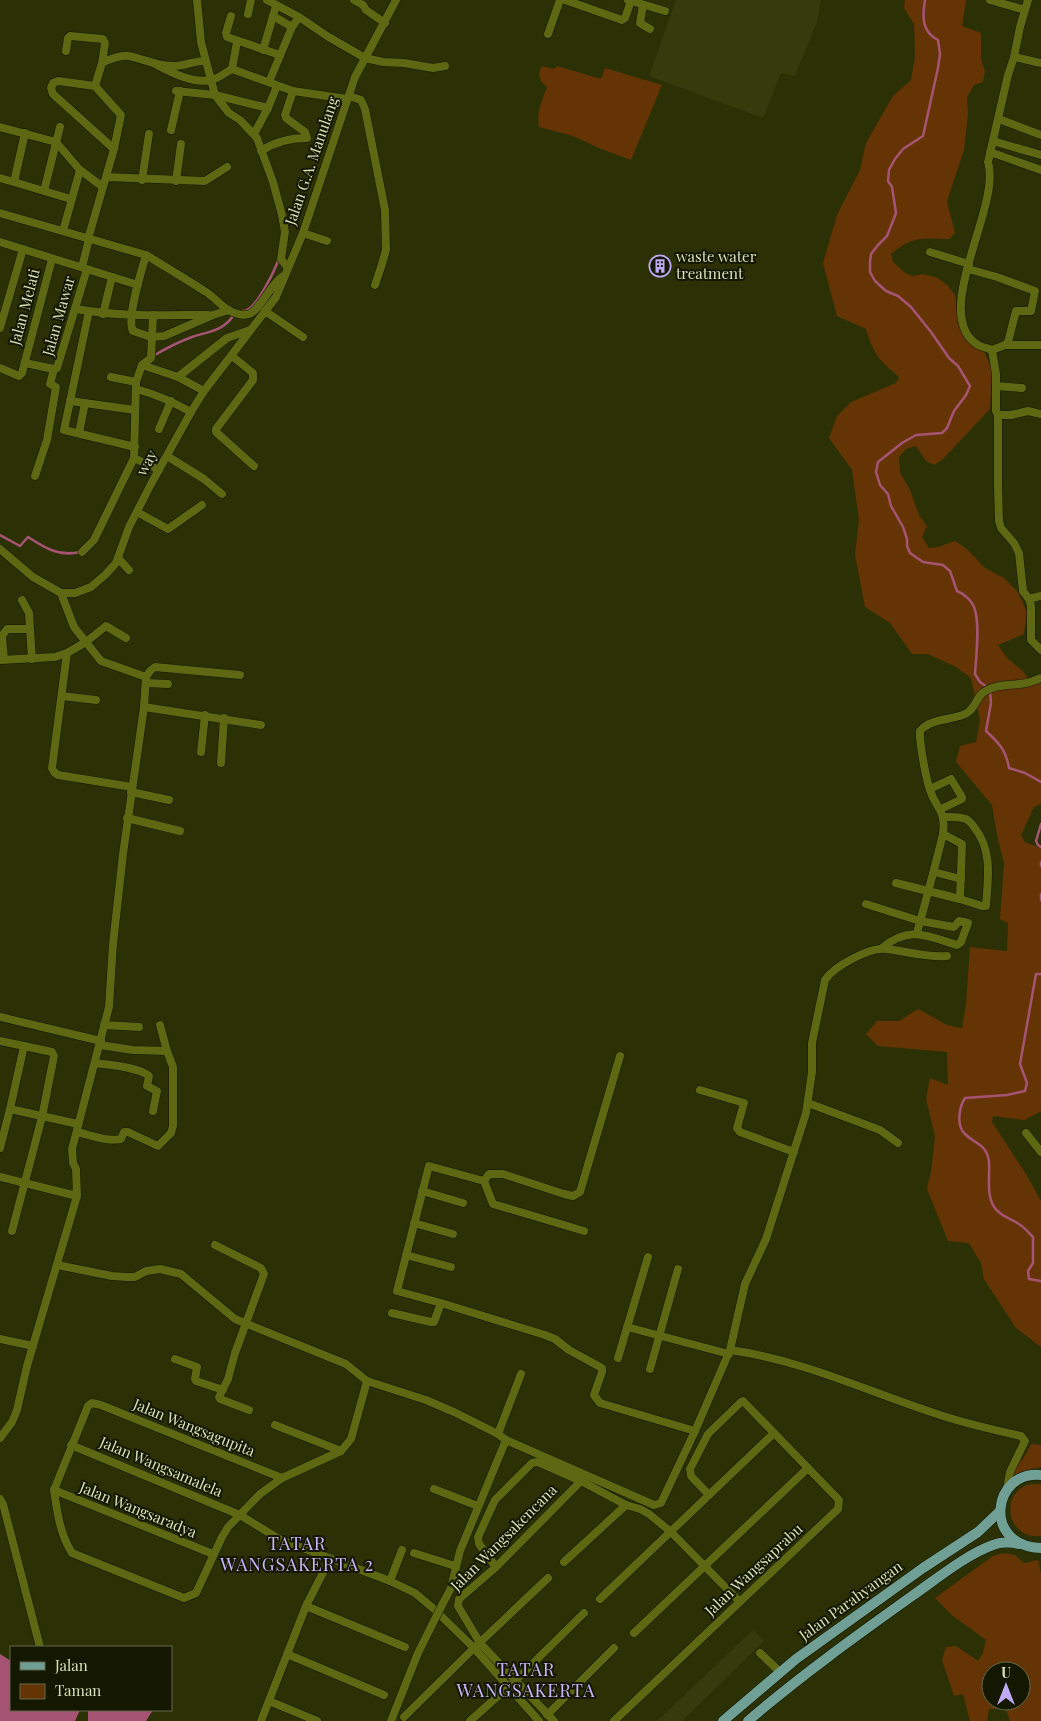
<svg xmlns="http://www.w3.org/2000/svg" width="1041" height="1721" font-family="'Playfair Display',serif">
  <rect width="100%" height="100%" fill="#2b3105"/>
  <g fill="#353b0a">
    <path d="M676 0H821L817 22 795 76 781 73 763 118 649 76Z"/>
    <path d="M753 1630 764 1641 682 1721H657Z"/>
  </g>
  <g fill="#653404" fill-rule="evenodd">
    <path d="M905 0H966L962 26 981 33V59L985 71 983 82 974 85 967 97 968 114 964 150 947 201 955 233 949 239C923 238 911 236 891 254L893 262 904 272 912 276 923 274 938 278 948 286 955 295 959 326 971 344 985 353 992 371 990 409 942 460 934 465 926 461 916 446 906 449 899 457 900 472 910 490 919 515 927 526 922 537 929 548 938 547 955 541 966 548 985 568 1004 578 1018 592 1027 612 1024 634 998 645 1007 658 1023 671 1032 685 1041 683V804L1034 807 1021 835 1025 842 1041 848V1111L1025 1120 993 1116 992 1122 1026 1174 1041 1201V1347L1016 1328 984 1279 981 1263 969 1243 948 1241 927 1189 931 1171 935 1136 926 1099 930 1078 948 1085 947 1052 878 1046 866 1034 877 1021H899L918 1009 947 1025 962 1028 966 1004 970 947 1007 951 1008 923 1000 919 1004 863 997 835 992 805 956 762 960 746 976 742 980 720 971 678 956 667 928 654H912L890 623 865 607 855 555 859 520 852 470 829 438 837 416 851 402 896 383 899 377C879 360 874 355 866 329L837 316 823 263 837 215 860 170 866 143 893 96 911 80 915 56 914 24 904 8Z"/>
    <path d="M542 66 554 69 557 66 601 79 605 68 662 85 631 160 599 148 573 136 539 127C536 113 542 101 547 87 539 81 537 75 542 66Z"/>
    <path d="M1031 1444 1041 1445V1467L1027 1470 1013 1476 1012 1473 1015 1466 1023 1459Z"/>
    <path d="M1039 1484H1041V1536C1009 1540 998 1497 1027 1485 1031 1484 1036 1484 1039 1484Z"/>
    <path d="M1003 1553 1015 1555 1024 1563 1038 1560 1041 1573V1721H1010L1006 1709H989L987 1721H970L963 1694 954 1696 942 1660 946 1647 956 1646 978 1661 983 1653 986 1640 953 1616 935 1598 993 1556ZM991 1671H1021V1701H991Z"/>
  </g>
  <g fill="#a65474">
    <path d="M0 1654 11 1661V1710H80L75 1721H0Z"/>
    <path d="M88 1710H153L146 1721H88Z"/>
  </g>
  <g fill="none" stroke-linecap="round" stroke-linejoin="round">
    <g stroke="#a65474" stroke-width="2.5">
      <path d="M925 0C922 17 922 32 938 40L940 54 938 68 923 136 903 149 895 159 889 170 888 181 892 187 896 213 887 236 878 245 871 254 870 262V272L875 281 886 291 898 296 911 307 931 332 949 358 958 366 970 386 966 395 954 411 947 428 942 433 916 435 902 443 878 462 876 472 880 485 888 494 891 506 903 527 907 539V546L910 553 923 562 943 565 950 571 957 591C965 594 973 602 975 610 980 626 976 657 975 674L980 682 987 687"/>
      <path d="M239 312C242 311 245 311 247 310 258 305 275 270 279 258"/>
      <path d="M153 356C165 349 178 342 192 337 207 332 223 331 233 316"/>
      <path d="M0 535 20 546 28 537C45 548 59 557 80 552"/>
      <path d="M990 691 991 703 986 731C999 743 1006 750 1009 768L1025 773 1041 782"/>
      <path d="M1041 824 1036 841 1038 845 1041 847"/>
      <path d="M1041 862V866"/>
      <path d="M1041 894V900"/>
      <path d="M1041 974H1036L1020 1064 1027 1083 1025 1091 1007 1095 965 1098C959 1107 956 1126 965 1134 975 1144 987 1144 989 1162 990 1177 986 1193 994 1207 1001 1217 1010 1218 1019 1224 1024 1227 1029 1233 1033 1237V1263L1028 1271 1029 1279 1041 1281"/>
    </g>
    <g stroke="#141801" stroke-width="9">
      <g id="minor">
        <path d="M197 0 201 42 215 95 229 113 240 120 257 138 273 182 282 215 285 232 281 259 288 268"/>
        <path d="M267 0 299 17 327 36 365 58 383 62 404 63 433 68 445 66"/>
        <path d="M354 0 363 5 366 10 385 23"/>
        <path d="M565 0 622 20 625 18 631 1"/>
        <path d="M628 0 665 11"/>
        <path d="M990 0 1025 10"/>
        <path d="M1028 0 1020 27 1014 57 1041 63"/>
        <path d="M643 5 640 23 650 29"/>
        <path d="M248 14 251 0"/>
        <path d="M231 16 226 33 227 37 280 55"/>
        <path d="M273 16 292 27"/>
        <path d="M548 34 560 0"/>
        <path d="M263 50 276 6"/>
        <path d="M66 51 68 38 70 36 103 39 105 43 102 63"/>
        <path d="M1014 57 1008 75 988 162C1002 206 929 315 978 345 982 347 987 348 992 350L996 374V411L998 415V486L999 521 1001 528 1014 543 1019 553 1023 591 1029 599 1031 606V640L1041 650"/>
        <path d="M155 64C170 72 193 84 211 80 218 79 226 72 232 69L293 91 347 99"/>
        <path d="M232 69 237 42"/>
        <path d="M269 82 292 27 299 17"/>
        <path d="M95 86 102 63C110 59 119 55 129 56 144 59 159 67 175 66 186 66 195 60 206 61"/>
        <path d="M176 91 215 95 268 108"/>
        <path d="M349 96 361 100 365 109 385 210 386 250 382 264 375 285"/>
        <path d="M999 119 1041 135"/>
        <path d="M0 127 56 142 80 170 103 187"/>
        <path d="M60 127 44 191 71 199"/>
        <path d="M171 130 180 91"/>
        <path d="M25 133 14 182 44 191"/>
        <path d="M254 134 268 108 277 86"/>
        <path d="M993 141 1041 155"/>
        <path d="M261 151C276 141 290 138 307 138L305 132 286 118 285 115 293 91"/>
        <path d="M990 152 1041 170"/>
        <path d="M106 177 205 181 227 167"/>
        <path d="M0 178 14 182"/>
        <path d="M142 180 149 134"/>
        <path d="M176 181 181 144"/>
        <path d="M0 213 146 255C166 267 186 279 206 292 214 297 221 306 230 311 236 314 242 316 249 314 261 310 270 283 285 275"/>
        <path d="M63 231 80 170"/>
        <path d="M303 233 327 241"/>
        <path d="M88 239 114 149 121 115 95 86 58 81 53 83 51 88 53 94 114 149"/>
        <path d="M0 242 138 285"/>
        <path d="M930 252 969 264"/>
        <path d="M146 255C142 270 126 318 133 331L151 337 164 336 213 315 229 310"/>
        <path d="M82 267 89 239"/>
        <path d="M968 269 997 277 1035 291 1031 311H1016L1008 342 1005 345 992 350"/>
        <path d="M76 309C120 317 164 315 208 315"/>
        <path d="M89 311 64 430 135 447"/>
        <path d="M265 311 303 337"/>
        <path d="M103 314 112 277"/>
        <path d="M0 328 23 249"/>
        <path d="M1005 345H1041"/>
        <path d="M232 356 253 373V380L216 429V432L254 466"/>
        <path d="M25 363 54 369 57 368 87 269"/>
        <path d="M142 365 178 377 204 391"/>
        <path d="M0 368 19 376 22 373 52 259"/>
        <path d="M111 377 136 382"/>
        <path d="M178 377 227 338 250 330"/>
        <path d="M996 386 1022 388"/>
        <path d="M136 389C155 394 173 402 191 412"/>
        <path d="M70 401 135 410"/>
        <path d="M998 415H1011L1028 411 1041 414"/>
        <path d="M159 429 171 401"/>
        <path d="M79 433 85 403"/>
        <path d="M167 456 204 479 222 494"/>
        <path d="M134 458 159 470"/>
        <path d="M35 476 47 440 56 387 50 384 54 369"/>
        <path d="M137 512 168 529 202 505"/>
        <path d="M0 549 33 577 61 593 74 627 101 661 146 677 144 707 123 854 113 944 109 1007 72 1149 73 1163 76 1169 77 1196 27 1366 17 1410 12 1422 0 1438"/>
        <path d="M82 552 94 540 134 458 136 382 142 365 151 358 153 315"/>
        <path d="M118 558 129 570"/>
        <path d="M61 593H75L91 587 105 575 116 563 129 527 151 484 191 412 204 391 276 297 303 233 355 77 396 0"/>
        <path d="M1029 599 1041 596"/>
        <path d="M22 600 29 613 30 629"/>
        <path d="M126 638 106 626 86 642 67 653 52 768 54 772 58 775 132 787"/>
        <path d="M4 659 2 636 7 629H30L32 659"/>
        <path d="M0 660 55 657 67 653"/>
        <path d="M146 677 150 671 155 667 240 675"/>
        <path d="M146 683 168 684"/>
        <path d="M62 696 96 700"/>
        <path d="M144 707 261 725"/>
        <path d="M201 752 205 715"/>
        <path d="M221 763 224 718"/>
        <path d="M930 789 951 779 962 797V799L941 809"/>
        <path d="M131 792 169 800"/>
        <path d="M943 817C950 817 960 816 966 819 970 821 972 824 974 827 993 850 988 879 986 906H982L960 899"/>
        <path d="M127 818 180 831"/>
        <path d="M943 834C946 808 936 810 930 790 926 779 919 741 920 731 932 717 953 721 967 713 976 708 976 697 984 692 997 683 1012 686 1026 683 1031 682 1036 680 1041 678"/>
        <path d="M934 872 961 879"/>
        <path d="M896 883 960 899 962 844 943 834C935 867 926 900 917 933"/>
        <path d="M866 904 920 921 954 927 959 921 968 923 961 942 957 945C927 936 910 925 882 948"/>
        <path d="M0 1017 101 1041"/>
        <path d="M104 1025 139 1027"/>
        <path d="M160 1025 167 1051"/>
        <path d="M0 1041 24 1046 10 1109"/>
        <path d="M95 1063C109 1065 139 1067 149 1076L147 1086 157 1091 153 1111"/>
        <path d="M700 1090 744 1103 737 1128 740 1132 794 1152"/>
        <path d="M808 1103 880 1130 898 1143"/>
        <path d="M77 1132C90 1135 107 1142 121 1139L124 1132H128L158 1146 171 1133 173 1126V1067L167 1051 133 1050 100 1045"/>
        <path d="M1026 1133 1041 1152"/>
        <path d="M0 1148 10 1109 78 1124"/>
        <path d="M0 1177 77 1196"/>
        <path d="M484 1181 489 1174H503L564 1194 573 1196 580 1192 620 1056"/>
        <path d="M422 1191 463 1203"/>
        <path d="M414 1223 453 1234"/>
        <path d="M12 1231 42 1117 54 1056 52 1052 24 1046"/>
        <path d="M215 1245 261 1268 264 1274 235 1353 228 1379 219 1397 220 1399 249 1410"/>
        <path d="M406 1255 451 1267"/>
        <path d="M57 1265 112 1276 127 1277H135L146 1271 160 1269 181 1274 235 1319 346 1364 367 1381 426 1400 454 1412 498 1434 506 1440 654 1505 661 1503 695 1431 730 1350C803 1360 871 1393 940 1415 967 1424 994 1430 1021 1436L1025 1441 1010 1472 1007 1489"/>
        <path d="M441 1303 397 1291 429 1166 484 1181 493 1204 584 1231"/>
        <path d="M392 1313 431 1322H434L441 1303 545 1335 555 1339 569 1350 602 1368V1372L594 1395 600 1403 695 1431"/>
        <path d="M627 1327 729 1354"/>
        <path d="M0 1339 33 1346"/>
        <path d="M730 1350 745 1284 766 1239 806 1113 812 1072V1043L825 980C834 966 870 947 886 949 907 951 926 958 947 956"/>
        <path d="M618 1358 648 1257"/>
        <path d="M175 1359 197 1367 195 1379 196 1381 223 1390"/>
        <path d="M650 1369 678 1269"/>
        <path d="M275 1425 341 1451"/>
        <path d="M498 1434 521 1374"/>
        <path d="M71 1445 240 1515 279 1539 390 1581 415 1593 434 1609 474 1648 539 1721"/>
        <path d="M434 1489 478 1506"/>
        <path d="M54 1490C57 1512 60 1534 72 1553L184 1598 196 1593 222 1537 228 1527 260 1494 282 1478 341 1451 351 1439 367 1381"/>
        <path d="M54 1490 88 1406 92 1403 101 1405 282 1478"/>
        <path d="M54 1490 213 1554"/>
        <path d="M0 1499 3 1504 40 1647"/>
        <path d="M414 1553 455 1566"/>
        <path d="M564 1562 626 1505"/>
        <path d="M496 1567 479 1544 478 1537 495 1500 532 1463 538 1462 581 1481 626 1505 640 1509 649 1514 671 1532 740 1602"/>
        <path d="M390 1581 402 1550"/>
        <path d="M600 1599 774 1433"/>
        <path d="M442 1605 451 1588 460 1551 506 1440"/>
        <path d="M306 1606 405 1647"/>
        <path d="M634 1633 808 1468"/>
        <path d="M760 1653 780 1672"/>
        <path d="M287 1654 384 1695"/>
        <path d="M269 1701 317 1721"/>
        <path d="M547 1715 614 1648"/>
        <path d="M404 1717 474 1648 548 1578"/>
        <path d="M261 1721 306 1606 330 1559"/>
        <path d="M391 1721 418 1653 432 1625"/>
        <path d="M470 1721 515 1681 584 1613"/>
        <path d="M554 1721 480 1643 458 1606 459 1599 496 1567 581 1481"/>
        <path d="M614 1721 838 1509 839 1500 743 1401 741 1402 708 1434 690 1469 691 1476 709 1495"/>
      </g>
    </g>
    <g stroke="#141801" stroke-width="11">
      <g id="major">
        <path d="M1041 1475C992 1470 982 1546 1041 1548"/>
        <path d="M723 1721 796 1659 923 1568 978 1532 1000 1511"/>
        <path d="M748 1721C800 1676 856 1636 912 1596 935 1580 967 1554 993 1545 1002 1541 1010 1542 1019 1544"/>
      </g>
    </g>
    <use href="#minor" stroke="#5e6812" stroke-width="8"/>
    <use href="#major" stroke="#709f96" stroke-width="10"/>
    <g stroke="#141801" stroke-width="9" stroke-linecap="butt">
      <path id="minor-bridge" d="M432 1625 442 1605"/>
    </g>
    <use href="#minor-bridge" stroke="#5e6812" stroke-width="8"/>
  </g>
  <defs>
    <g id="building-ring" transform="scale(1.125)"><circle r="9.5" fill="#141800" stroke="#bea9f5" stroke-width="1.5"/><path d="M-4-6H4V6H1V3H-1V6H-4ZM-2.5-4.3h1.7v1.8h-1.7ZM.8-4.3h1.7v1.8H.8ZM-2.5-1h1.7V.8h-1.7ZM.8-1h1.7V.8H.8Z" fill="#bea9f5"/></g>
  </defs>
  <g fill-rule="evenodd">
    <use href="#building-ring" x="660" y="266"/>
  </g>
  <g text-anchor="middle" stroke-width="4" stroke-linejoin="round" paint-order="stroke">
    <g font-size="15" fill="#d8e0b9" stroke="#141800">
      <text transform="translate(312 161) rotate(-71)" y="5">Jalan G.A. Manulang</text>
      <text transform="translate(25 307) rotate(-75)" y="5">Jalan Melati</text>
      <text transform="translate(59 316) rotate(-74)" y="5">Jalan Mawar</text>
      <text transform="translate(147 463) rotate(-61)" y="5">way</text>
      <text transform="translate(194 1428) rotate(22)" y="5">Jalan Wangsagupita</text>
      <text transform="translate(161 1467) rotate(23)" y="5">Jalan Wangsamalela</text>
      <text transform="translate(138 1510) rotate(22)" y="5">Jalan Wangsaradya</text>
      <text transform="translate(504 1538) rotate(-45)" y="5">Jalan Wangsakencana</text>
      <text transform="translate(754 1570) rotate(-43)" y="5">Jalan Wangsaprabu</text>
      <text transform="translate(851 1601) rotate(-36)" y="5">Jalan Parahyangan</text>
    </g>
    <g font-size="15" fill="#d8e0b9" stroke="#141800" text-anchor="start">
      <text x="676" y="262">waste water<tspan x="676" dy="17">treatment</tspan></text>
    </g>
    <g font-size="18" letter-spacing="1" fill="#c7b4fb" stroke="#141800">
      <text x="297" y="1550">TATAR<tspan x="297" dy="21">WANGSAKERTA 2</tspan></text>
      <text x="526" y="1676">TATAR<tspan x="526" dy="21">WANGSAKERTA</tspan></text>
    </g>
  </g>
  <rect x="10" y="1646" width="162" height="65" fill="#141800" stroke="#62684a"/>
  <rect x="20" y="1662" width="25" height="8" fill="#709f96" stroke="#62684a"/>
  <text x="55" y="1671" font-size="15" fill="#d8e0b9">Jalan</text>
  <rect x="20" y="1684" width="25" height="15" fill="#653404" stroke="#62684a"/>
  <text x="55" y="1696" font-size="15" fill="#d8e0b9">Taman</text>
  <g transform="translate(1006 1686)"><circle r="24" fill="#141800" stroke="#62684a"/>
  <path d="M0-4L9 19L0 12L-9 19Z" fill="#bea9f5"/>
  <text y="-8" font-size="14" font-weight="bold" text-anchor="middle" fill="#d8e0b9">U</text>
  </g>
</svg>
